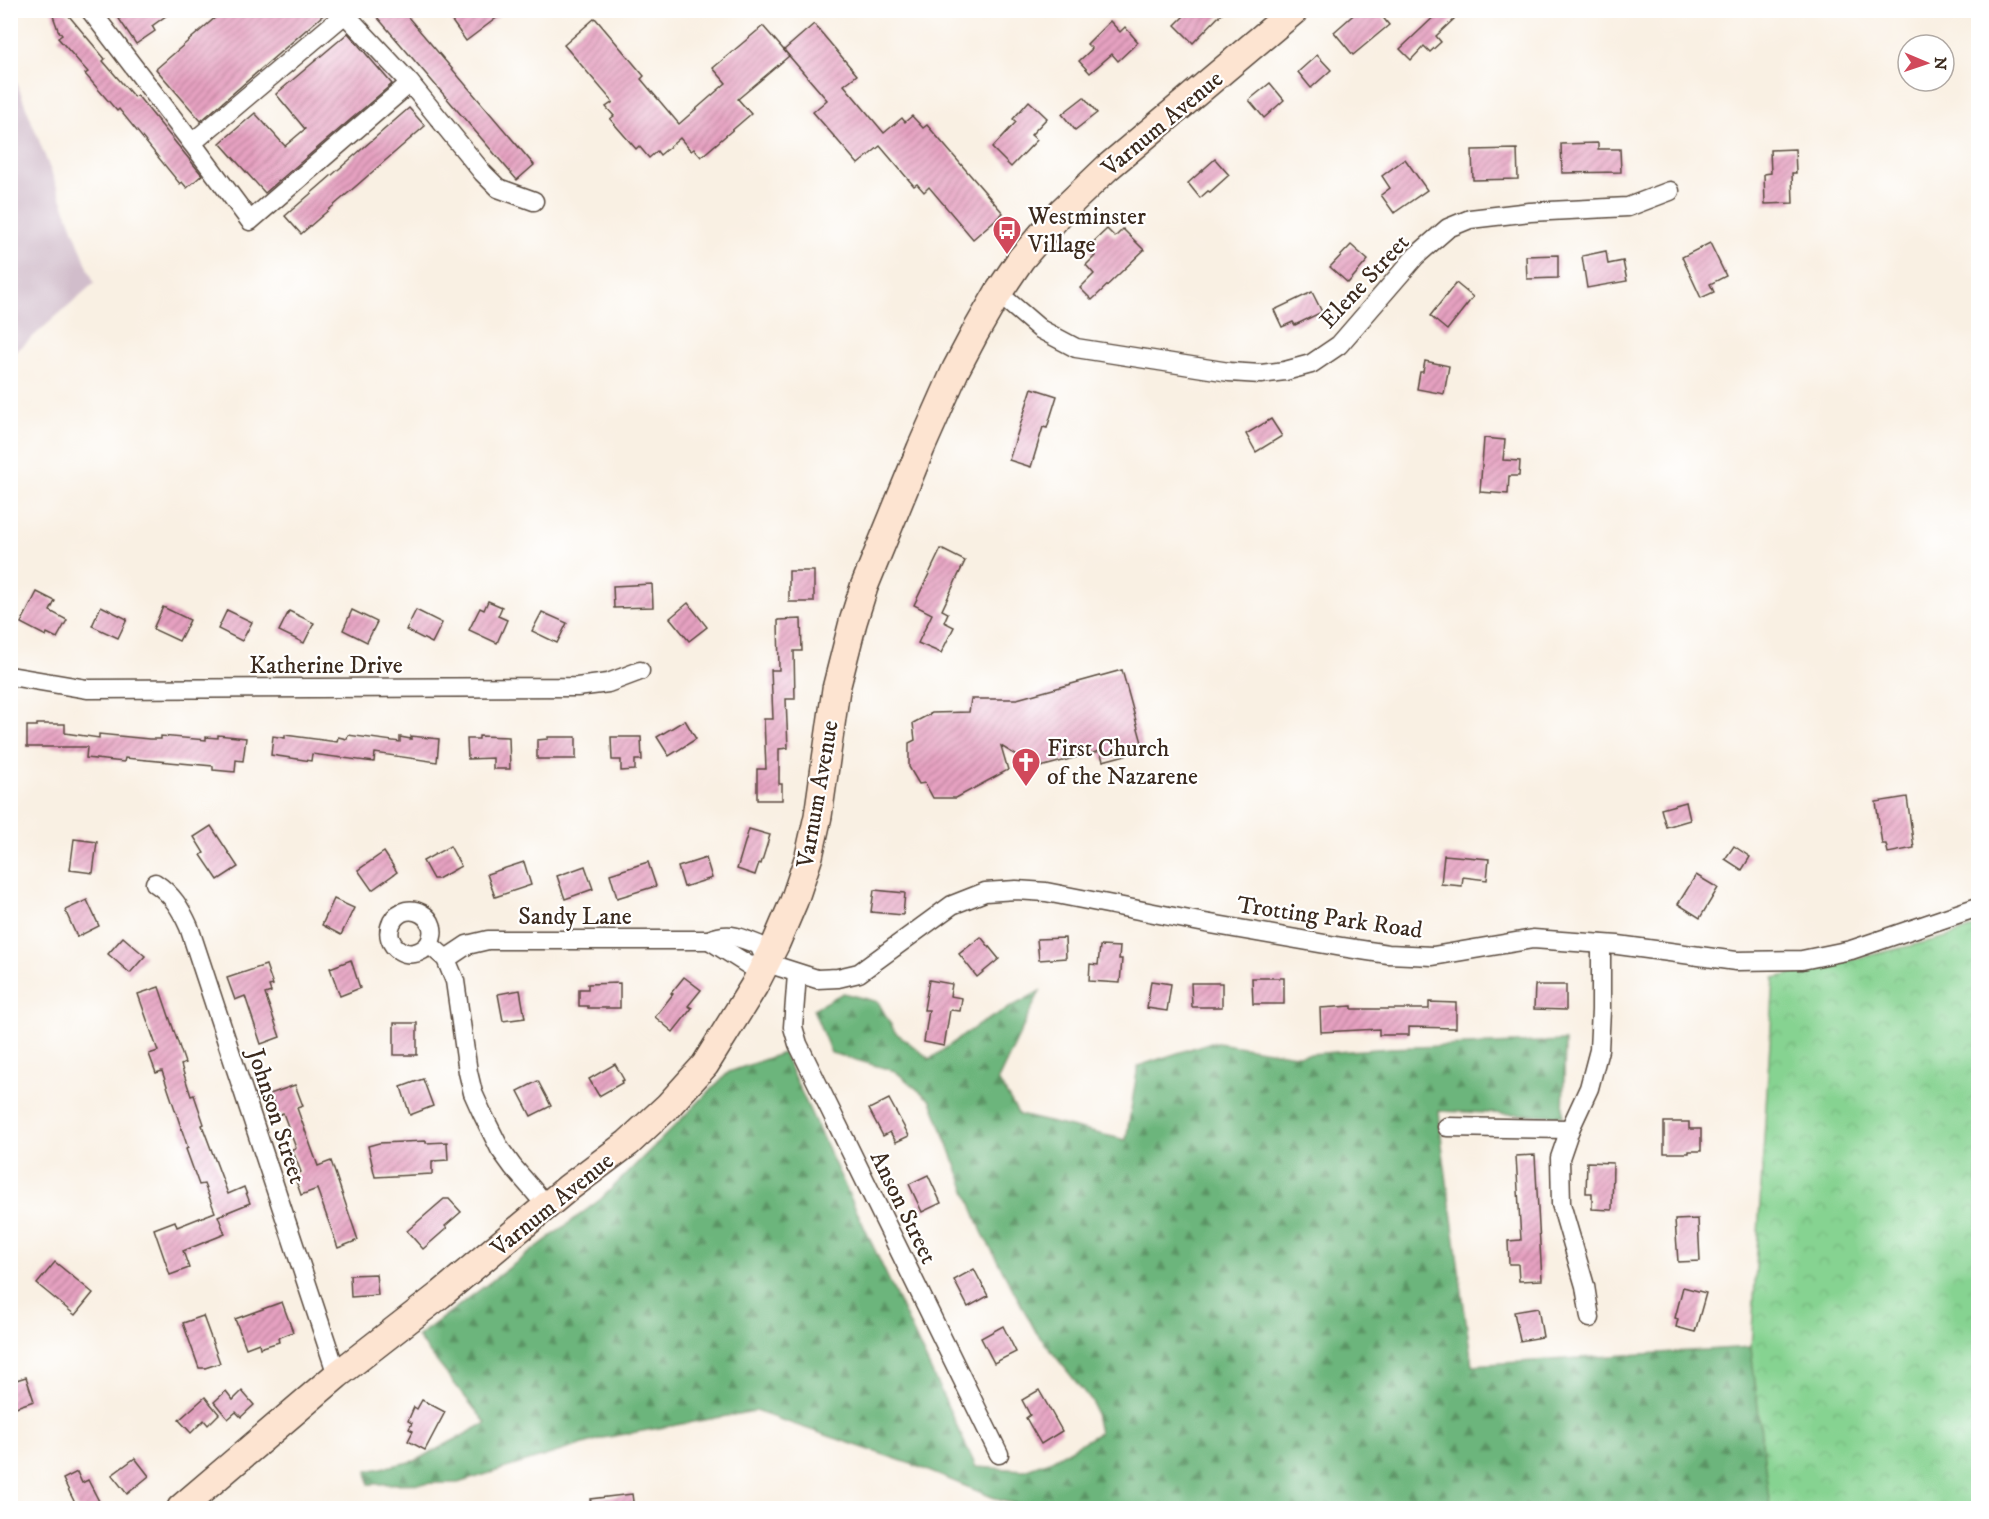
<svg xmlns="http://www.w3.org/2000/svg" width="1989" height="1519" font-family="'IM FELL DW Pica',serif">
  <defs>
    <pattern id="forest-firs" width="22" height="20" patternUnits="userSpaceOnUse" patternTransform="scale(1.5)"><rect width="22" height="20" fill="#6cb57b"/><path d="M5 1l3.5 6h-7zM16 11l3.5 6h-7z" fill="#5a9364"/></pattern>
    <pattern id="park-crowns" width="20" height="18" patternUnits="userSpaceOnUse" patternTransform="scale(1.5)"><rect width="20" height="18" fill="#86d391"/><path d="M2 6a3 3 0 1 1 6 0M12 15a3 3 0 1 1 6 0" fill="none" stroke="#75b57d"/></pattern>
    <pattern id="building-hatch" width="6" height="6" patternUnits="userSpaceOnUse" patternTransform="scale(1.5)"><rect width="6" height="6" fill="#e6a1c1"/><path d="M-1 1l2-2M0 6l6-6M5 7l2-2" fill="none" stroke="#bc839c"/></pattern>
  </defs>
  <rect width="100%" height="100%" fill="#fff"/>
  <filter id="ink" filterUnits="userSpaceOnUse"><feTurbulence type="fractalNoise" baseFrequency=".0167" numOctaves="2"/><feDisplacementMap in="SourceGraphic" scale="12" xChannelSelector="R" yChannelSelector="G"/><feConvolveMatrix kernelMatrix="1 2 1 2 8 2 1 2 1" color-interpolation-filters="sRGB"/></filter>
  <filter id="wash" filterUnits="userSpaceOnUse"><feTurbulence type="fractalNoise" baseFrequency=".008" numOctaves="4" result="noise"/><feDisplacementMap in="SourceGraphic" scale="24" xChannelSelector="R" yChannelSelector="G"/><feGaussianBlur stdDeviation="1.35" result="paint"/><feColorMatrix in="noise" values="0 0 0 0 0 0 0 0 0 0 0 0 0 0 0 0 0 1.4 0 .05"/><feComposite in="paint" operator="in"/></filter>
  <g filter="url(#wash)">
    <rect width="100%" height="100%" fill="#f9f0e3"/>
    <path fill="#d1bdcb" d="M11 68 94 283 11 356H10Z"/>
    <path fill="url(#forest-firs)" stroke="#54704c" stroke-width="1.5" d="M1040 991 998 1080 1019 1115 1126 1140 1138 1066 1211 1042 1296 1055 1390 1048 1565 1041 1563 1116 1439 1111 1442 1145 1472 1365 1751 1347 1770 1508H1039L1002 1501 914 1465 755 1411 603 1438 458 1483 369 1484 367 1471 415 1461 486 1423 417 1337 601 1199 729 1072 783 1053 976 1467 1024 1470 1052 1460 1099 1433 1093 1403 1036 1332 982 1232 931 1101 895 1071 831 1053 813 1009 843 993 878 1002 895 1032 930 1059 980 1024Z"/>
    <path fill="url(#park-crowns)" stroke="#607e58" stroke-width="1.5" d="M1978 926V1508H1770L1751 1347 1774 978 1947 937Z"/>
    <g id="blocks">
      <g fill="url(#building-hatch)">
        <path d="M51 10H64L105 59 103 61 134 97 137 95 202 175 187 188 182 182 180 184 119 109 117 111 85 74 88 72 58 38 62 35 58 30Z"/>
        <path d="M113 10H174L152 26 155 31 136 44Z"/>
        <path d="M224 10H329L201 121 156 69Z"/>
        <path d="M371 10H402L534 165 517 180Z"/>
        <path d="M444 10H507L466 41Z"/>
        <path d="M1190 10H1225L1193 43 1175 25Z"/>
        <path d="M1359 10H1377L1389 25 1353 55 1334 32Z"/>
        <path d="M1441 10H1446L1454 19 1436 36 1441 42 1430 52 1424 46 1411 60 1400 49Z"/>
        <path d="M595 18 644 76 641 79 679 124 726 83 713 68 763 26 789 56 738 99 751 114 701 157 694 149 691 151 680 138 660 155 657 151 649 158 639 146 636 149 610 119 614 116 606 107 613 102 564 45Z"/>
        <path d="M1110 21 1120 32 1125 27 1138 42 1118 61 1112 54 1090 73 1079 61 1092 49 1087 44Z"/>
        <path d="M814 24 857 75 844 85 884 133 902 118 905 122 912 116 923 128 927 125 1003 213 973 239 929 187 924 192 917 184 914 186 880 146 858 164 813 112 827 100 784 50Z"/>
        <path d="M348 33 392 84 265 193 220 143 255 113 285 146 305 129 276 94Z"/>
        <path d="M1317 55 1331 70 1311 88 1298 72Z"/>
        <path d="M1270 83 1284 100 1264 118 1249 100Z"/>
        <path d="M1084 97 1097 113 1075 130 1062 114Z"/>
        <path d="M1029 101 1047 118 1031 135 1037 140 1011 167 992 148 1016 122 1013 119Z"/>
        <path d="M409 108 425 126 301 234 285 216Z"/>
        <path d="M1598 143V149H1620L1621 172 1562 173 1561 144Z"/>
        <path d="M1517 149 1518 179 1473 180 1472 150Z"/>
        <path d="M1795 149 1796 173H1792L1793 203 1765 204 1764 174 1771 173 1770 150Z"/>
        <path d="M1215 159 1229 175 1210 192 1208 191 1200 198 1188 183Z"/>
        <path d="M1405 159 1427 190 1394 213 1381 195 1390 188 1382 176Z"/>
        <path d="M1107 229 1115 237 1123 229 1144 250 1092 300 1080 288 1094 274 1086 265 1095 256 1087 248Z"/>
        <path d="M1710 243 1726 276 1710 284 1714 292 1701 298 1682 257Z"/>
        <path d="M1351 245 1368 260 1348 283 1330 267Z"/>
        <path d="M1606 251 1608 264 1623 261 1627 281 1587 288 1582 256Z"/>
        <path d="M1558 255V278L1527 279 1526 256Z"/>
        <path d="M1456 283 1473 297 1447 330 1430 316Z"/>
        <path d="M1312 292 1322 312 1295 325 1293 322 1282 327 1274 310Z"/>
        <path d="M1425 361 1449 366 1444 394 1417 389 1420 372H1423Z"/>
        <path d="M1032 388 1057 396 1047 428 1043 427 1031 467 1009 460Z"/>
        <path d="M1271 419 1282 436 1256 452 1246 434Z"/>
        <path d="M1484 438 1505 440 1503 460 1520 461 1519 476H1509L1508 494 1480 492Z"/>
        <path d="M941 549 965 561 942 610 948 613 944 622 954 627 941 653 918 643 932 614 914 605Z"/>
        <rect x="789" y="571" width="25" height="31"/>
        <path d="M652 584 653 607 614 608 613 586Z"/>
        <path d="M37 592 55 601 50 611 67 620 57 638 47 633 46 636 21 623Z"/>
        <path d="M488 601 502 607 498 616 507 620 497 643 469 630 480 608 484 610Z"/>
        <path d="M688 603 707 627 689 641 670 618Z"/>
        <path d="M101 606 127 619 118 638 92 626Z"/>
        <path d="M163 607 190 620 179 641 153 629Z"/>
        <path d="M227 610 252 622 242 641 218 629Z"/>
        <path d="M352 610 377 622 367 642 343 630Z"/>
        <path d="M416 610 442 623 432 643 406 630Z"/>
        <path d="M289 611 314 623 304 643 279 631Z"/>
        <path d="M542 612 567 623 557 643 532 631Z"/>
        <path d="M801 619 802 651H794L795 699H786L788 748 779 749V784H782V800H757V769H766L764 719H773L771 670H779L778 620Z"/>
        <path d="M1122 670 1144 750 1103 761 1100 751 1037 768 1001 746 1008 770 956 798H933L925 783 919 784 909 767V743L915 740 913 723 932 713 969 712 971 699H1017Z"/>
        <path d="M685 720 696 739 669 756 657 737Z"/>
        <path d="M37 724H65V733L99 738V734L149 739H161V736L206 740V737L218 738V735L246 738 243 761 236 760 235 772 213 770V766L125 758 124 762 86 758 87 747H27V726H37Z"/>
        <path d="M285 735 337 742 338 737 347 739 348 735 400 742V737L411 739V736L439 739 437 762 375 753 374 762 312 754 311 761 271 755 273 736 285 738Z"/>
        <path d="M479 736 509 737 510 769H493V758L468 759 467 739H479Z"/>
        <path d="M548 737H576V759H537V740L548 739Z"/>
        <path d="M611 737H641L642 760H635V770L621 771V760H612Z"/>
        <path d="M1907 797 1914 848 1888 853 1886 844H1882L1876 802Z"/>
        <path d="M1686 802 1690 820 1666 827 1661 809Z"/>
        <path d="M211 826 238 867 218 880 201 855 204 853 194 837Z"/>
        <path d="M749 829 770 835 761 864 759 863 755 875 737 869Z"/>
        <path d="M74 839 97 842 93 873 70 870Z"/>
        <path d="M450 846 461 866 438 879H433L423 861Z"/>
        <path d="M1734 846 1750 857 1742 870 1725 859Z"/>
        <path d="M384 852 397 872 372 890 358 870Z"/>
        <path d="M1444 855 1489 859 1487 880 1463 877 1462 886 1441 884Z"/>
        <path d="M706 858 712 878 684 887 678 867Z"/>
        <path d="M524 862 531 885 495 897 487 874Z"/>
        <path d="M648 862 656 886 617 898 610 874Z"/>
        <path d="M585 866 593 889 565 899 557 876Z"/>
        <path d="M1696 875 1718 888 1700 918 1678 904Z"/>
        <path d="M874 890 905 893 903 915 871 912Z"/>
        <path d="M334 899 354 908 341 935 322 925Z"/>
        <path d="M87 900 99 926 77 937 65 910Z"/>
        <path d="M123 937 145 956 130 973 108 954Z"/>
        <path d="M981 937 999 959 977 977 959 954Z"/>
        <path d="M1065 938 1066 958 1039 960 1037 939Z"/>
        <path d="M1100 946 1120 947 1119 959H1122L1120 983 1089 981 1090 964 1098 965Z"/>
        <path d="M351 960 360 988 340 996 330 968Z"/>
        <path d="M266 965 273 985 269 986 271 992 265 994 280 1037 261 1044 245 996 235 1000 227 978Z"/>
        <path d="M684 977 701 990 688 1006 692 1008 673 1032 655 1017 673 994 671 993Z"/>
        <path d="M1252 978H1284V1004H1253Z"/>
        <path d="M929 980 952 984 950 996 962 998 960 1011 950 1010 944 1046 924 1042 929 1010H924Z"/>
        <path d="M1151 981 1171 984 1167 1011 1147 1008Z"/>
        <path d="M620 983V1008H588V1006H579V989H588V984Z"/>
        <path d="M1191 983H1222V1007H1192Z"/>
        <path d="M1535 985H1566V1010L1534 1009Z"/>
        <path d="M159 987 185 1063 181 1065 191 1096 194 1095 204 1124 202 1125 228 1194 244 1187 250 1203 218 1216 225 1234 183 1251 189 1268 170 1275 154 1229 175 1221 177 1227 215 1212 204 1184 199 1185 186 1149 188 1148 162 1071 156 1073 149 1054 158 1051 138 994Z"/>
        <path d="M520 990 525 1018 503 1021 498 994Z"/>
        <path d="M1429 1002 1456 1003V1028L1409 1027V1035H1379V1029L1321 1032 1320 1008 1352 1006V1009H1429Z"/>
        <rect x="394" y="1023" width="23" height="32"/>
        <path d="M615 1064 624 1080 621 1081 622 1083 599 1096 589 1079Z"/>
        <path d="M423 1079 433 1106 410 1115 401 1087Z"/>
        <path d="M538 1081 551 1106 531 1116 518 1091Z"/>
        <path d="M295 1085 303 1106 297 1108 318 1166 331 1161 358 1240 338 1248 317 1189 301 1195 294 1175 301 1172 292 1149 296 1148 283 1113 278 1115 270 1094Z"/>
        <path d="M889 1099 909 1136 896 1142 890 1132 883 1136 869 1109Z"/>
        <path d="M1664 1122H1689V1129H1701V1151H1689V1153H1664Z"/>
        <path d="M426 1141V1143L447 1142 448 1160 432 1161V1174L375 1177 368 1146 379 1143Z"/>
        <path d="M1535 1155 1542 1280 1519 1281 1518 1264H1509L1508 1241 1521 1240 1516 1156Z"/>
        <path d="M1587 1162 1613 1163 1612 1210 1592 1209V1193H1586Z"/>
        <path d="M928 1175 941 1203 922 1212 909 1184Z"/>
        <path d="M444 1199H449L461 1212 445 1226 447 1228 423 1249 407 1231Z"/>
        <path d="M1698 1219 1700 1261 1678 1262 1675 1220Z"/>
        <path d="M55 1262 93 1293 75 1315 37 1284Z"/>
        <path d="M974 1269 988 1296 968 1307 954 1280Z"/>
        <path d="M376 1274 378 1295 351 1297 350 1275Z"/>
        <path d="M1683 1287 1706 1293 1695 1332 1676 1327 1678 1319 1675 1318Z"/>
        <path d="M282 1302 293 1332 278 1338 279 1342 260 1348 259 1343 246 1348 235 1319Z"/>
        <path d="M1538 1308 1543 1337 1520 1341 1514 1312Z"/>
        <path d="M203 1316 220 1363 205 1368H199L183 1323Z"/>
        <path d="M1003 1326 1016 1352 994 1363 981 1338Z"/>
        <path d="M26 1377 34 1401 10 1409V1382Z"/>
        <path d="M1039 1390 1062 1431 1041 1444 1026 1418 1030 1415 1022 1400Z"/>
        <path d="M226 1391 233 1400 242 1391 254 1405 241 1417 236 1412 228 1419 214 1402Z"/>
        <path d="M205 1397 219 1414 208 1425 204 1420 191 1433 179 1420Z"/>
        <path d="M422 1400 445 1412 425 1450 408 1441 413 1431 409 1429 412 1423 408 1421 414 1407 417 1409Z"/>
        <path d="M135 1458 149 1476 127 1494 112 1475Z"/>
        <path d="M77 1472 82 1483 88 1480 103 1509H78L63 1479Z"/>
        <path d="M632 1494 634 1509H591L590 1499Z"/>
      </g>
    </g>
  </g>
  <g filter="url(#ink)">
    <use href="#blocks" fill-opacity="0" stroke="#58483c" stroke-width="1.5"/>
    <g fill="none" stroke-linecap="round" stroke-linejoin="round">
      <g stroke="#58483c" stroke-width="21">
        <g id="street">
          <path d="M90 10 192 143 345 14 344 10"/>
          <path d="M410 83 483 173 498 188 534 201"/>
          <path d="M192 143 250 221 410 83 345 14"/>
          <path d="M998 293 1040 329 1076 348 1229 372 1261 374 1285 371 1311 364 1339 345 1416 256 1448 228 1470 219 1530 212 1628 207 1670 191"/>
          <path d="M10 676 87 689 577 687 608 683 640 671"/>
          <path d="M155 883C172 894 181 909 189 927L337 1375"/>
          <path d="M709 940 750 966 767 963"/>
          <path d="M429 944C444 917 406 897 392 922 380 946 411 966 429 944L446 959 455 981 468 1072 473 1093 482 1113 500 1149 513 1167 547 1206"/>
          <path d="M446 959 467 945 488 940H709C730 931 740 938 759 945L767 963"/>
          <path d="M767 963 817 979 838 978 859 973 952 905 985 892 1016 890 1046 892 1205 923 1342 947 1388 954 1433 956 1533 939 1618 945 1736 961 1802 960 1851 950 1978 907"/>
          <path d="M797 974 793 1027 798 1044 999 1454"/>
          <path d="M1447 1127 1570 1129"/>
          <path d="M1590 1318 1585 1286 1561 1204 1560 1158 1570 1129 1589 1088 1599 1050 1601 1010V944"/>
        </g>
      </g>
      <g stroke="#58483c" stroke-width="30">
        <path id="secondary" d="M181 1508 337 1375 440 1295 568 1188 628 1143 668 1106 705 1065 754 986 776 943 794 901 809 856 818 816 836 689 853 622 864 587 921 448 956 369 975 333 998 293 1021 259 1062 211 1107 168 1295 10"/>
      </g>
      <use href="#street" stroke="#fff" stroke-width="18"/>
      <use href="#secondary" stroke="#fde4d1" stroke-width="27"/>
    </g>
  </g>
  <defs>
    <g id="bus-pin" transform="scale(1.5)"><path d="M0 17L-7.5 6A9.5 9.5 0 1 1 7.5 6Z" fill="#d1495b" stroke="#fff"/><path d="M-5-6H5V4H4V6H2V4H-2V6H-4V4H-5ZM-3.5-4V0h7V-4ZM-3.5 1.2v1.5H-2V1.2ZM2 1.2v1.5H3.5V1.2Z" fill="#fff"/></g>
    <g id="church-pin" transform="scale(1.5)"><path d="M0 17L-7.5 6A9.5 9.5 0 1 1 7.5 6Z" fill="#d1495b" stroke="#fff"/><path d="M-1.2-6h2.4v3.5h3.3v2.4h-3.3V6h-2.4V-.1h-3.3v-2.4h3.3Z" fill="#fff"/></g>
  </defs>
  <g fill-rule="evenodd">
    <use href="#bus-pin" x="1007" y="230"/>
    <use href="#church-pin" x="1026" y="762"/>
  </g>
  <g text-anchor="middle" stroke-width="4.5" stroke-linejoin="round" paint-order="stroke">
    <g font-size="24" fill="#3b2a1e" stroke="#fff">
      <text transform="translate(1162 123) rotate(-40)" y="8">Varnum Avenue</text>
      <text transform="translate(1364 281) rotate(-47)" y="8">Elene Street</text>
      <text x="326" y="673">Katherine Drive</text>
      <text transform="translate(817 794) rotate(-80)" y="8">Varnum Avenue</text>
      <text x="575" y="924">Sandy Lane</text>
      <text transform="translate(1330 917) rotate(8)" y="8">Trotting Park Road</text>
      <text transform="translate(277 1116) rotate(72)" y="8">Johnson Street</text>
      <text transform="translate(552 1204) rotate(-39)" y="8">Varnum Avenue</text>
      <text transform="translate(904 1207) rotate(64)" y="8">Anson Street</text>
    </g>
    <g font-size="24" fill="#3b2a1e" stroke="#fff" text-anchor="start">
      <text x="1028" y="224">Westminster<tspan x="1028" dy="28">Village</tspan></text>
      <text x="1047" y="756">First Church<tspan x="1047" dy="28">of the Nazarene</tspan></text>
    </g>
  </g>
  <rect width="1989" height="1519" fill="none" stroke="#fff" stroke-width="36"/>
  <g transform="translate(1926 63) rotate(92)"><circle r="28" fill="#ffffff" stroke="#b1aaa5" stroke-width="1.5"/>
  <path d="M0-4.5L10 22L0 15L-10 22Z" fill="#d1495b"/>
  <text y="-9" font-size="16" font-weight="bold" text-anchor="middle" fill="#3b2a1e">N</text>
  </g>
</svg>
